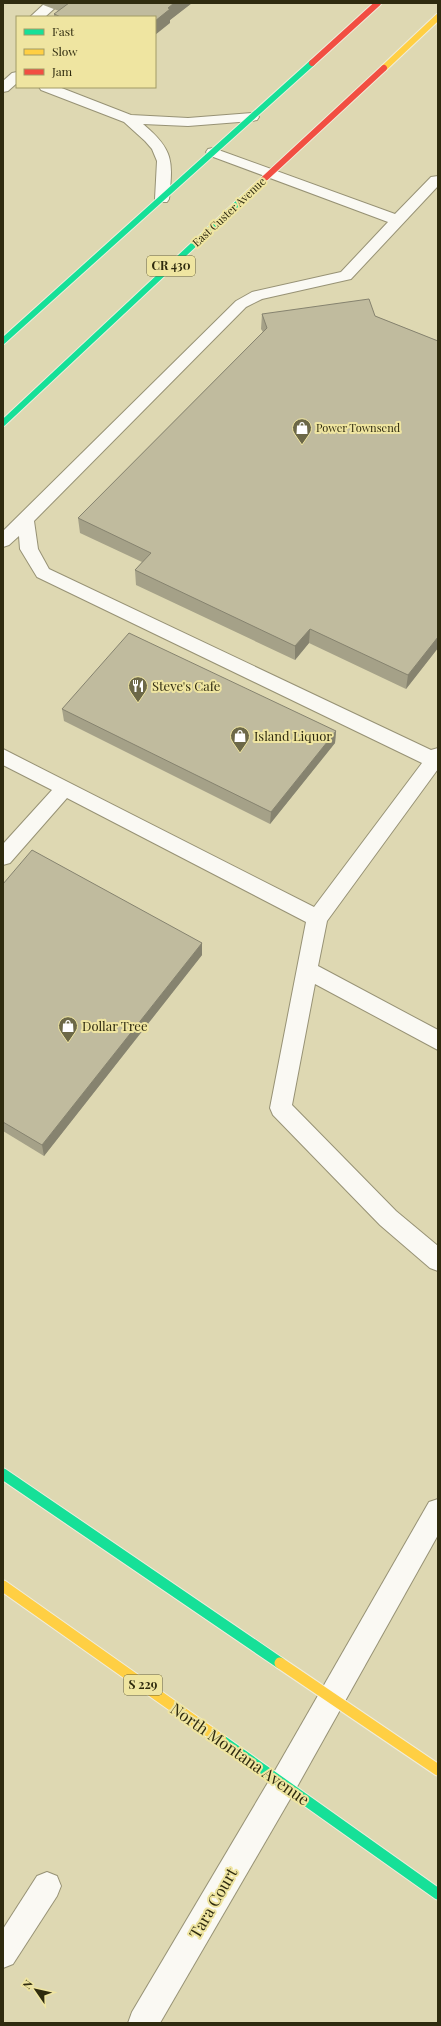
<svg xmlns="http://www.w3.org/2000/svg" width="441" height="2026" font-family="'Playfair Display',serif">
  <rect width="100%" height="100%" fill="#ded8b2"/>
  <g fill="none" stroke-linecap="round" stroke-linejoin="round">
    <g stroke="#979275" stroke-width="2">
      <g id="lane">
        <path d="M49 3 56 7 45 17H30L44 4Z"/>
        <path d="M17 72V83L8 91 3 92V81L12 73Z"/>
        <path d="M39 87H59L131 115 188 118 252 113 257 114 259 117 257 120 252 121 188 126 143 124C174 150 173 161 169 199L167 202H157L155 199 157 161 152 149 145 141 124 122 41 90Z"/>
        <path d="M213 148 395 214 431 177 438 176V186L351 279 262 299 246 307 34 521 38 549 49 569 431 750 438 748V769L327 921 318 966 438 1030V1050L315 984 292 1105 396 1211 438 1246V1271L430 1268 380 1225 273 1115 270 1108 306 922 67 798 10 863 3 865V844L52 790 3 765V749L314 907 422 763 37 577 20 549 19 536 9 545 3 547V531L236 301 252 292 341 272 388 222 208 155 206 152 208 149Z"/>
        <path d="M438 1499V1535L293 1794 283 1797 273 1794 270 1784 273 1774 429 1502Z"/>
        <path d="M47 1872 57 1876 61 1886 57 1896 13 1964 3 1968V1929L37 1876Z"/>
      </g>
    </g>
    <g stroke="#979275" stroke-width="2">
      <path id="street" d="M283 1770 293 1774 297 1784 293 1794 160 2023H128L132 2012 273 1774Z"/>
    </g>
    <g stroke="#f0eddc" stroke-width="8">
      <g id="fast-far1">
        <path d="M3 341 312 63"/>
        <path d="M3 423 249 193"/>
      </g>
    </g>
    <g stroke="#f0eddc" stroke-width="13">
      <g id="fast">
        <path d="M3 1474 280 1663"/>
        <path d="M221 1740 438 1894"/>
      </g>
    </g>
    <g stroke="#f0eddc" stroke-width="8">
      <path id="slow-far1" d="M384 68 438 17"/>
    </g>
    <g stroke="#f0eddc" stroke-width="13">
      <g id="slow">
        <path d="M3 1586 221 1740"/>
        <path d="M280 1663 438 1770"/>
      </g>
    </g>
    <g stroke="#f0eddc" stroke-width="8">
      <g id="jam">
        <path d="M312 63 378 3"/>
        <path d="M249 193 384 68"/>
      </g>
    </g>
    <use href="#lane" fill="#faf9f3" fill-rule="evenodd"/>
    <use href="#street" fill="#faf9f3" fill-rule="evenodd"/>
    <use href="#fast-far1" stroke="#16e098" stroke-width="6"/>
    <use href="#fast" stroke="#16e098" stroke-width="11"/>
    <use href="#slow-far1" stroke="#ffcf43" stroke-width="6"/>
    <use href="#slow" stroke="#ffcf43" stroke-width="11"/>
    <use href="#jam" stroke="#f24e42" stroke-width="6"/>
  </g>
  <g fill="#a5a188">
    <path d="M38 3H192L170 20V23L155 17H54V14L59 11Z"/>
    <path d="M262 314 375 316 438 341V648L406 689 309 643 295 660 136 585 135 570 142 562 80 533 78 518 263 332 261 329Z"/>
    <path d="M62 709 336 731 335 743 270 824 64 721Z"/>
    <path d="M3 884 202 943V955L44 1156 3 1131Z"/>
  </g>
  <g fill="#86836f">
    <path d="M174 3H192L170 20V23L155 35V21L168 8Z"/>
    <path d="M310 629 309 643 295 660V646Z"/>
    <path d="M438 637V648L406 689 408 675Z"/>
    <path d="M336 731 335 743 270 824 271 812Z"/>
    <path d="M202 943V955L44 1156 42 1145Z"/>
  </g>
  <g fill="#c0bb9e" stroke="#86836f">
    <path d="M69 3H174L168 8 170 9 155 21V17H61L54 14Z"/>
    <path d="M369 299 375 316 438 341V637L408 675 310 629 295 646 135 570 151 553 78 518 267 328 262 314Z"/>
    <path d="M129 633 336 731 271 812 62 709Z"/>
    <path d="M32 850 202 943 42 1145 3 1122V884Z"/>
  </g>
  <defs>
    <g id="shop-pin" transform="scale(1)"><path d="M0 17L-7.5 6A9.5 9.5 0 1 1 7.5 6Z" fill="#6c6848" stroke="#efe5a1"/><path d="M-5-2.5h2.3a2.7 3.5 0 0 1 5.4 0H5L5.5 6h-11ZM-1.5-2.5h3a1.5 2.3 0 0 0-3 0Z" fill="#fff"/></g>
    <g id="restaurant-pin" transform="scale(1)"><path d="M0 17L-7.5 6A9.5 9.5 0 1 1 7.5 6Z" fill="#6c6848" stroke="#efe5a1"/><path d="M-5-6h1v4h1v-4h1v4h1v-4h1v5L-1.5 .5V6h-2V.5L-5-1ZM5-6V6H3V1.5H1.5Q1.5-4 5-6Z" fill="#fff"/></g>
  </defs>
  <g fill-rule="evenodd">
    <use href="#shop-pin" x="302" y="428"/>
    <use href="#restaurant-pin" x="138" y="686"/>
    <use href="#shop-pin" x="240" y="736"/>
    <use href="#shop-pin" x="68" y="1026"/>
  </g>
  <g text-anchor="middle" stroke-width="4" stroke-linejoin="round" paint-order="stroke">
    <g font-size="11" fill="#2f2b0f" stroke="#efe5a1">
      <text transform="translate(229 212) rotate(-43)" y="4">East Custer Avenue</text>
    </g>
    <g font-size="11" fill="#2f2b0f" stroke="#efe5a1" text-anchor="start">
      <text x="316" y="432">Power Townsend</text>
    </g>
    <g fill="#efe5a1" stroke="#69633b" stroke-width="1">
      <rect x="147" y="256" width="48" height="20" rx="3"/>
      <rect x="124" y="1675" width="38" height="20" rx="3"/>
    </g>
    <g font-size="12" font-weight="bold" fill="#2f2b0f">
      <text x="171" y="270">CR 430</text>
      <text x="143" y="1689">S 229</text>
    </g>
    <g font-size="13" fill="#2f2b0f" stroke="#efe5a1" text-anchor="start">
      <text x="152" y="691">Steve's Cafe</text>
      <text x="254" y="741">Island Liquor</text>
      <text x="82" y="1031">Dollar Tree</text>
    </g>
    <g font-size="16" fill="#2f2b0f" stroke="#efe5a1">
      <text transform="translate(240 1754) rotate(35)" y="6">North Montana Avenue</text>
      <text transform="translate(213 1903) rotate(-60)" y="6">Tara Court</text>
    </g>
  </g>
  <rect width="441" height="2026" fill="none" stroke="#2f2b0f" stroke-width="8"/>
  <rect x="16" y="16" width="140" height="72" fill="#efe5a1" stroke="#a29b67"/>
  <rect x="24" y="29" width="20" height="6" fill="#16e098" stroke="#a29b67"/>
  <text x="52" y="36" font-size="12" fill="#2f2b0f">Fast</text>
  <rect x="24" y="49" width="20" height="6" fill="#ffcf43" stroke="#a29b67"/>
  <text x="52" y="56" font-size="12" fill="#2f2b0f">Slow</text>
  <rect x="24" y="69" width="20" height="6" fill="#f24e42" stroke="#a29b67"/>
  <text x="52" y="76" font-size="12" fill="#2f2b0f">Jam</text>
  <g transform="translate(36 1990) rotate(304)" stroke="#efe5a1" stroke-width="3" paint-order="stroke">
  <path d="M0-3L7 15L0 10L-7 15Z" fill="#2f2b0f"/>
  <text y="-6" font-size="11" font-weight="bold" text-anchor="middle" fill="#2f2b0f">N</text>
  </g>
</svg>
